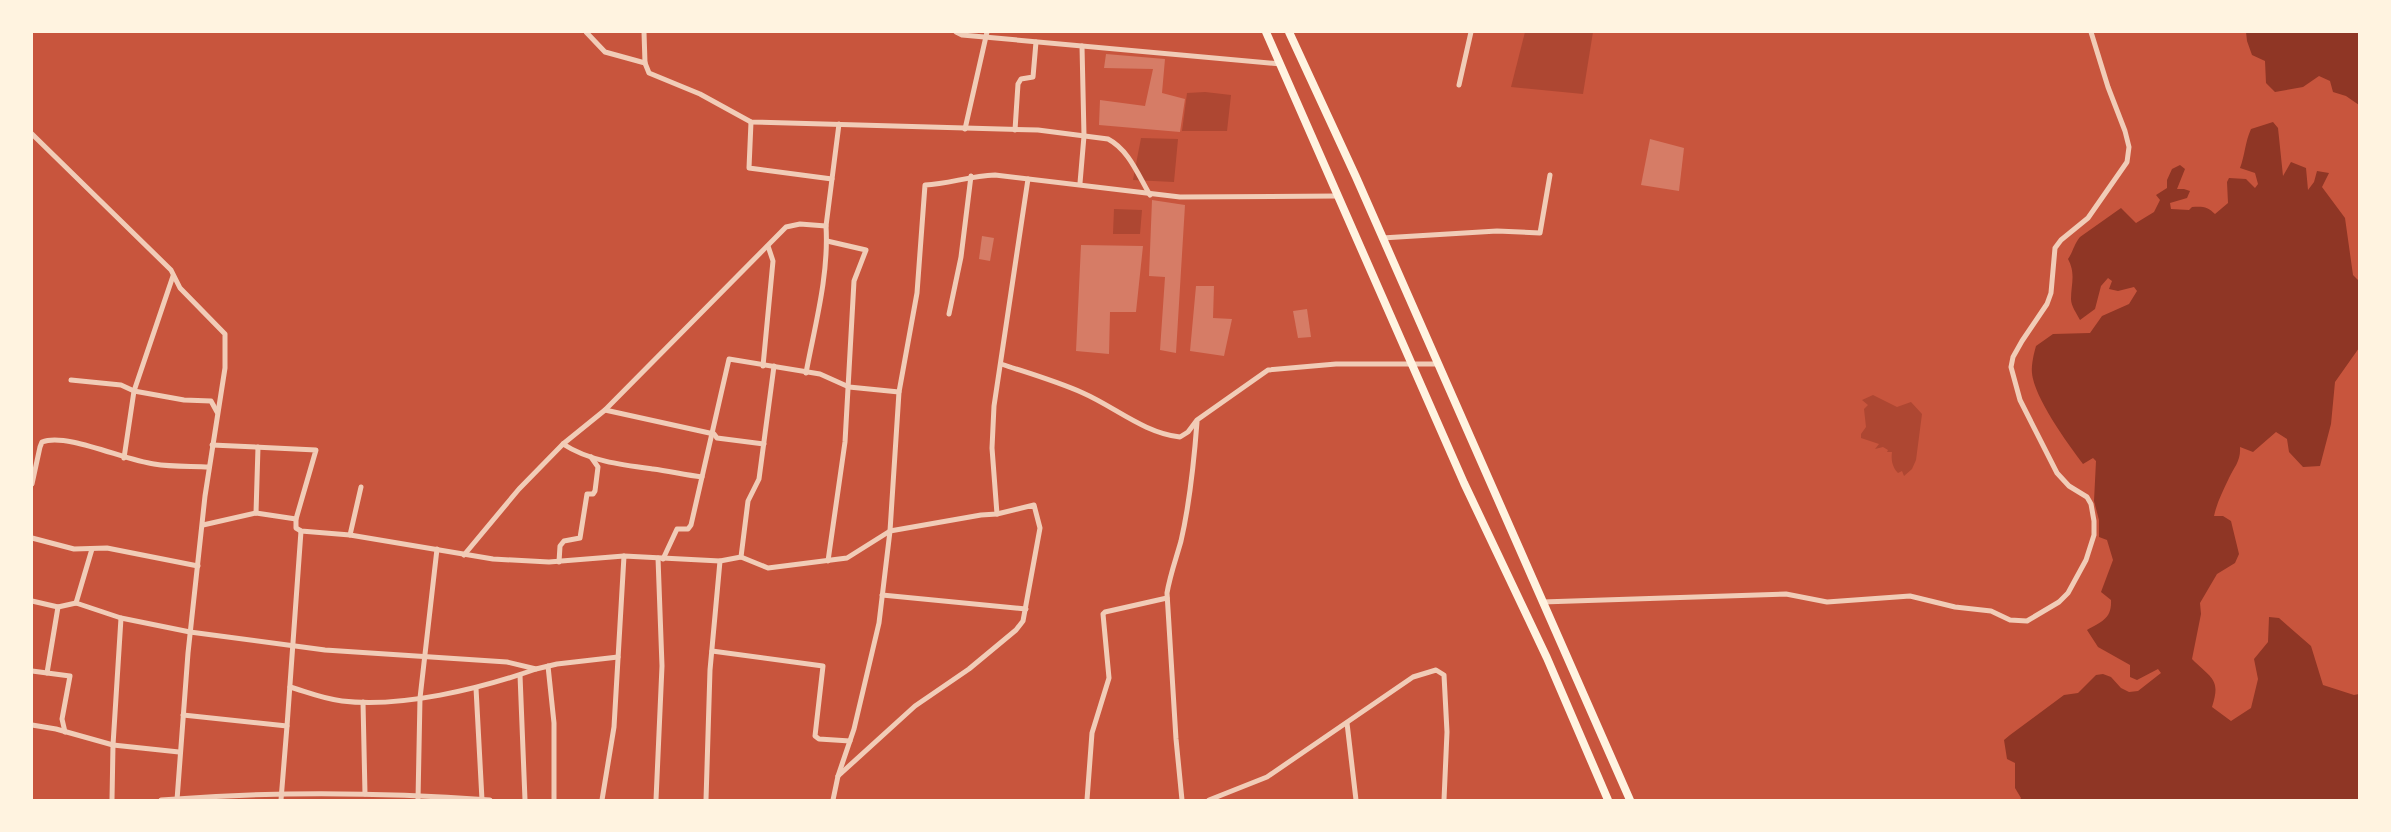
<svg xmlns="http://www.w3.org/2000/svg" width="2391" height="832" font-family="'Times New Roman',serif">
  <rect width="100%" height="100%" fill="#c8553d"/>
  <g fill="#ae4732">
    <path d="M1525 32H1593L1583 94 1511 87Z"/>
    <path d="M1205 92 1231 95 1227 131H1182L1187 93Z"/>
    <path d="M1141 138 1178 139 1174 182 1133 180Z"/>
    <path d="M1114 209 1142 210 1140 234H1113Z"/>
    <path d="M1873 395 1897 407 1911 402 1922 414 1916 460 1912 469 1904 476 1902 471 1898 473C1892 467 1891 459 1892 452H1887L1888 450 1883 447 1875 449 1879 444 1861 438V434L1866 427 1864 409 1868 405 1862 400Z"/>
  </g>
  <g fill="#8f3625">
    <path d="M2246 32H2359V105L2346 96 2333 92 2330 81 2319 76 2303 87 2275 92 2266 83 2265 61 2252 55 2247 41Z"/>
    <path d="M2273 122 2278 128 2283 176 2291 162 2306 168 2308 190 2314 182 2317 171 2329 173 2322 187 2345 218 2353 275 2359 281V348L2335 382 2331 424 2320 466 2303 467 2289 452 2287 439 2276 432 2253 452 2240 447C2241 461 2234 467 2229 478 2223 491 2217 502 2214 516H2223L2231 521 2239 554 2235 563 2217 574 2200 603 2201 614 2192 659C2212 679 2221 679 2212 707L2231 721 2251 708 2258 679 2254 659 2268 642 2269 617 2279 618 2311 646 2323 685 2354 695 2359 694V800H2020L2021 798 2015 788V763L2007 759 2004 740 2010 735 2064 695 2078 693 2096 675 2103 674 2111 677 2121 688 2129 692 2138 691 2161 673 2158 669 2137 680 2130 677V665L2098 647 2087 630C2101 622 2112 619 2111 600L2101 592 2113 560 2107 540 2099 537V520L2094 501 2096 461 2093 458 2083 464C2067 443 2034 397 2032 373 2031 365 2034 353 2036 346L2053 334 2090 333 2102 316 2129 304 2137 291 2134 287 2118 291 2109 289 2112 281 2108 278 2101 286 2095 309 2080 320C2077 314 2071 306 2071 299 2071 284 2076 274 2068 259 2073 252 2074 244 2080 237L2121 208 2136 223 2154 212 2160 200 2156 195 2167 188V180L2172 169 2180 165 2185 169 2177 189H2184L2190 191 2187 198 2170 203 2171 209 2189 210 2192 207C2203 206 2208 207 2215 214L2228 203 2227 182 2229 178 2246 179 2255 188 2258 184 2255 173 2240 168C2245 155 2245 142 2251 129Z"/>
  </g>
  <g fill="#d67c66">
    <path d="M1106 54 1165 59 1162 93 1185 99 1180 132 1099 125 1100 100 1145 106 1153 69 1104 68Z"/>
    <path d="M1650 139 1684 148 1679 191 1641 185Z"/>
    <path d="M1152 200 1185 205 1176 353 1160 350 1165 277 1149 276Z"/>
    <path d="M982 236 994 238 990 261 979 259Z"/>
    <path d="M1081 245 1143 246 1136 312H1110L1109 354 1076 351Z"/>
    <path d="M1196 286H1214L1213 318 1232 319 1224 356 1190 351Z"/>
    <path d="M1307 309 1311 337 1298 338 1293 311Z"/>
  </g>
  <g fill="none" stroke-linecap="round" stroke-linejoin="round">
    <g stroke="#f1ccb7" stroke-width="5">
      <path d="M586 32 605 52 645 63"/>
      <path d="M644 32 645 63 649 73 700 94 751 122 1038 130 1108 139C1129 150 1138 175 1150 195"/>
      <path d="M956 32 962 35 1281 64"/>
      <path d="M1459 85 1471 32"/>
      <path d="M751 122 749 168 832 179"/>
      <path d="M965 129 987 32"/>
      <path d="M1015 130 1018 84 1021 79 1033 77 1036 42"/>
      <path d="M32 134 171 270 180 288 225 334V368L205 496 188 653 177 800"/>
      <path d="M1080 183 1084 136 1082 46"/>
      <path d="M1382 238 1497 231 1540 233 1550 175"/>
      <path d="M827 241 866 250 854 281 845 442 828 561"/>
      <path d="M949 314 961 257 971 176"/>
      <path d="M1001 364C1028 373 1056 381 1083 393 1115 407 1144 433 1180 437L1188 432 1197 420 1268 370 1336 364H1438"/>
      <path d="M763 366 773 261 768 246"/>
      <path d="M806 373C815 325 829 275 826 226L839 124"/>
      <path d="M71 380 121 385 134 391 184 400 211 401 217 412"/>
      <path d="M605 410 714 434 717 438 764 444"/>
      <path d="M563 444C589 461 622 465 653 469 669 471 685 475 702 477"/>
      <path d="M212 445 316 450 296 519V528L301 531 350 535 493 559 549 562 624 556 720 561 741 557 768 568 847 558 890 531 981 515 997 514 1034 505 1040 528 1023 621 1016 630 969 669 915 706 838 776"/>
      <path d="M124 458 134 391 173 276"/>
      <path d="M32 484 40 447 42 442C66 432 126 461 154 464 172 467 191 466 209 467"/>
      <path d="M256 513 258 447"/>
      <path d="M997 514 992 448 994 406 1028 179"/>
      <path d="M203 525 256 513 296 519"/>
      <path d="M350 535 361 487"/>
      <path d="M32 538 74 549 107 548 198 566"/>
      <path d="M464 555 519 489 563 444 605 410 786 227 800 224 826 226"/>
      <path d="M741 557 748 501 759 479 774 366"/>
      <path d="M663 559 677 529H688L691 525 729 359 820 374 849 387 899 392"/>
      <path d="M559 562 560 546 564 541 580 538 587 494H593L595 491 598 467 591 457"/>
      <path d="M882 595 1026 609"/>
      <path d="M32 601 58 607 76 603 121 618 190 632 325 650 507 662 536 669 557 664 618 657"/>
      <path d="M1542 602 1786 594 1827 602 1910 596 1955 607 1991 611 2010 620 2027 621 2059 602 2068 593 2086 560 2094 535V521L2091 504 2087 497 2069 486 2057 473 2020 400 2011 367 2013 357 2022 341 2047 304 2051 293 2055 248 2061 240 2088 218 2127 162 2129 147 2125 131 2108 87 2091 32"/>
      <path d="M76 603 92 549"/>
      <path d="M712 651 823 666 815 736 819 739 850 741"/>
      <path d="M548 666 554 723V800"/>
      <path d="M32 671 70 676 62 719 65 732"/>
      <path d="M47 673 58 607"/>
      <path d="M520 675 525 800"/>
      <path d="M290 687C307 692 324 699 342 701 401 708 480 689 536 669"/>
      <path d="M476 688 482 800"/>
      <path d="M363 702 365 794"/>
      <path d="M183 715 287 726 301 531"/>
      <path d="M1347 723 1356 800"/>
      <path d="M32 725 56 729 113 745 179 752"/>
      <path d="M112 800 113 745 121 618"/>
      <path d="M161 800C271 791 381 792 490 800"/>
      <path d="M281 800 287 726"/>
      <path d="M418 800 420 698 437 549"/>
      <path d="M602 800 614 727 624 556"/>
      <path d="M656 800 662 666 658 558"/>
      <path d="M706 800 710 670 720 561"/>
      <path d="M833 800 838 776 854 729 879 623 890 531 899 392 917 293 925 185C949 184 969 176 995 175L1180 197 1337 196"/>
      <path d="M1087 800 1092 733 1109 678 1103 614 1105 612 1167 598"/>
      <path d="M1182 800 1176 739 1167 593C1170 575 1176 559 1181 541 1190 502 1194 462 1197 422"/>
      <path d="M1209 800 1267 777 1413 677 1436 670 1444 675 1447 732 1444 800"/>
    </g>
    <g stroke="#fff3e0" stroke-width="8">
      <path d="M1266 32 1464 483 1547 658 1608 800"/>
      <path d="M1289 32 1356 177 1630 800"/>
    </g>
  </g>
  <rect width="2391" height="832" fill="none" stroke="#fff3e0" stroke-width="66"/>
</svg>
